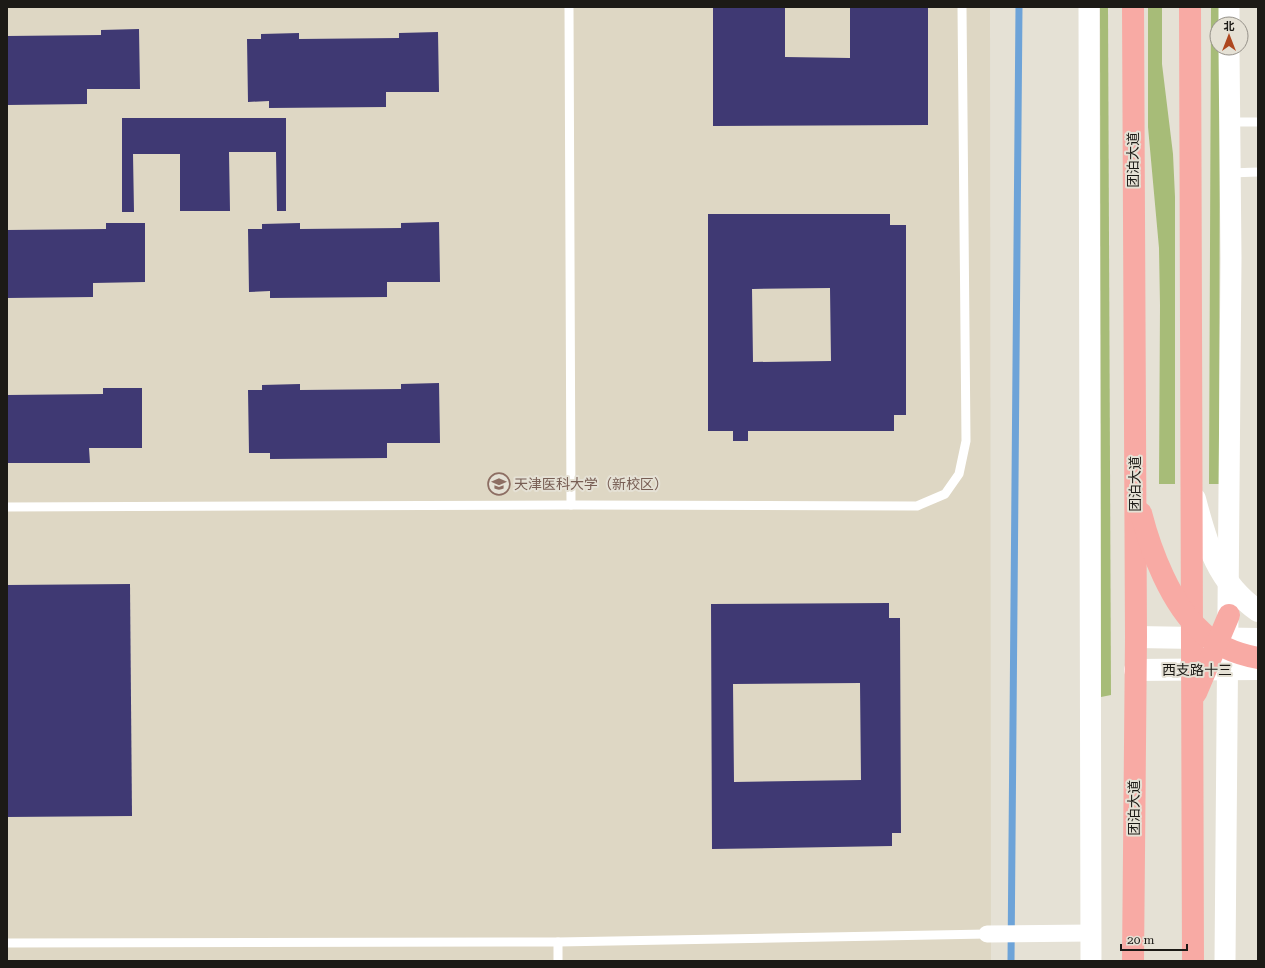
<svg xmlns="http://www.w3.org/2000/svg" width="1265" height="968" font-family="'Roboto Serif','Noto Sans SC',serif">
  <rect width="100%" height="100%" fill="#e5e1d5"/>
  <path fill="#ded7c4" d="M7 7H990L991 961H7Z"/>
  <g fill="#a7bc78">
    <path d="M1100 7H1108L1111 695 1101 697Z"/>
    <path d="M1148 7H1162V64L1173 154 1175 197V484H1159L1160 305 1159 248 1148 127Z"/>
    <path d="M1211 7H1221V24H1217V48H1220L1219 484H1209Z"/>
  </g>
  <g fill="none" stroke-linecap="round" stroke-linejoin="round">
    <path stroke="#6da3d8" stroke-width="7" d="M1011 961 1019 7"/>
  </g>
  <g fill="#3f3973" fill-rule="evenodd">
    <path d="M713 7H785V57L850 58V7H928V125L713 126Z"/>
    <path d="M139 29 140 89H87V104L7 105V36L101 35V30Z"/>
    <path d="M438 32 439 92H386V107L269 108V101L248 102 247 39H261V34L299 33V39L399 38V33Z"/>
    <path d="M122 118H286V211H277L276 152H229L230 211H180V154H133L134 212H122Z"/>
    <path d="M708 214H890V225H906V415H894V431H748V441H733V431H708ZM830 288 831 361 753 362 752 289Z"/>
    <path d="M439 222 440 282H387V297L270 298V291L249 292 248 229H262V224L300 223V229L401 228V223Z"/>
    <path d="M106 223H145V282L93 283V297L7 298V230L106 229Z"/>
    <path d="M439 383 440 443H387V458L270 459V453H249L248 390H262V385L300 384V390L401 389V384Z"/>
    <path d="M103 388H142V448H89L90 463H7V395L103 394Z"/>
    <path d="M130 584 132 816 7 817V585Z"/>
    <path d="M889 603V618H900L901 833H892V846L712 849 711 604ZM860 683 861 780 734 782 733 684Z"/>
  </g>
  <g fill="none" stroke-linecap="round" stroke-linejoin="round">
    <g stroke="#fff" stroke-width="9">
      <path d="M569 7 571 505"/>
      <path d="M1230 122H1258"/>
      <path d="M1230 173 1258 172"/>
      <path d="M7 507 571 505 917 506 945 494 959 474 966 441 962 7"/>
      <path d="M558 942V961"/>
      <path d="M7 943 558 942 987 934"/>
    </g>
    <path stroke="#fff" stroke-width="17" d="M987 934 1092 933"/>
    <g stroke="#fff" stroke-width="21">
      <path d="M1089 7 1091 961"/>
      <path d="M1229 7V24"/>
      <path d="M1225 961 1231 258 1229 48"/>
    </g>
    <g stroke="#fff" stroke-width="22">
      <path d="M1195 499C1207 545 1217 582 1258 611"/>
      <path d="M1136 637 1258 639"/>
      <path d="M1135 670 1258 669"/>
    </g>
    <g stroke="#f8aaa4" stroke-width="22">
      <path d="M1133 7 1136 637 1133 961"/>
      <path d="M1190 7 1193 961"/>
      <path d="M1141 513C1151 552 1171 604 1201 631 1216 646 1237 654 1258 658"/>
      <path d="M1196 693 1229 615"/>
    </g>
  </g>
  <defs>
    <g id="university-ring" transform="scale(1.15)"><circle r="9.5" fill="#e5e1d5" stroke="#8d6e63" stroke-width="1.5"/><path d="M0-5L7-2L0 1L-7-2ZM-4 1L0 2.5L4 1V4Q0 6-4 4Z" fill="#8d6e63"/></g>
  </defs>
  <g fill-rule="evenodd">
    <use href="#university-ring" x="499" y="484"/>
  </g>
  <g text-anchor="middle" stroke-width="4" stroke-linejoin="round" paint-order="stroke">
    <g font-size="14" fill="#1c1a16" stroke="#e5e1d5">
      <text transform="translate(1133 160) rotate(-90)" y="5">团泊大道</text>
      <text transform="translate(1135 484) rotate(-90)" y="5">团泊大道</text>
      <text x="1197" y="675">西支路十三</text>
      <text transform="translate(1134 808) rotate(-90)" y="5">团泊大道</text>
    </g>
    <g font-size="14" fill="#785e54" stroke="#e5e1d5" text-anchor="start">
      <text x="514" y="489">天津医科大学（新校区）</text>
    </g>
  </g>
  <rect width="1265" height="968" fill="none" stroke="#1c1a16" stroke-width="16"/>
  <g transform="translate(1229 36)"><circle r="19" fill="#e5e1d5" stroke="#959189"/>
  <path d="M0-3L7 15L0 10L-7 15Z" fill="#ae471f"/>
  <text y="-6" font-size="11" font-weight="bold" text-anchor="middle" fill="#1c1a16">北</text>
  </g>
  <path d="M1121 944v6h66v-6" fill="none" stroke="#1c1a16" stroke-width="2"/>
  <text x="1127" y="944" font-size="12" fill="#1c1a16" stroke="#e5e1d5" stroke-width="3" paint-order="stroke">20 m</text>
</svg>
